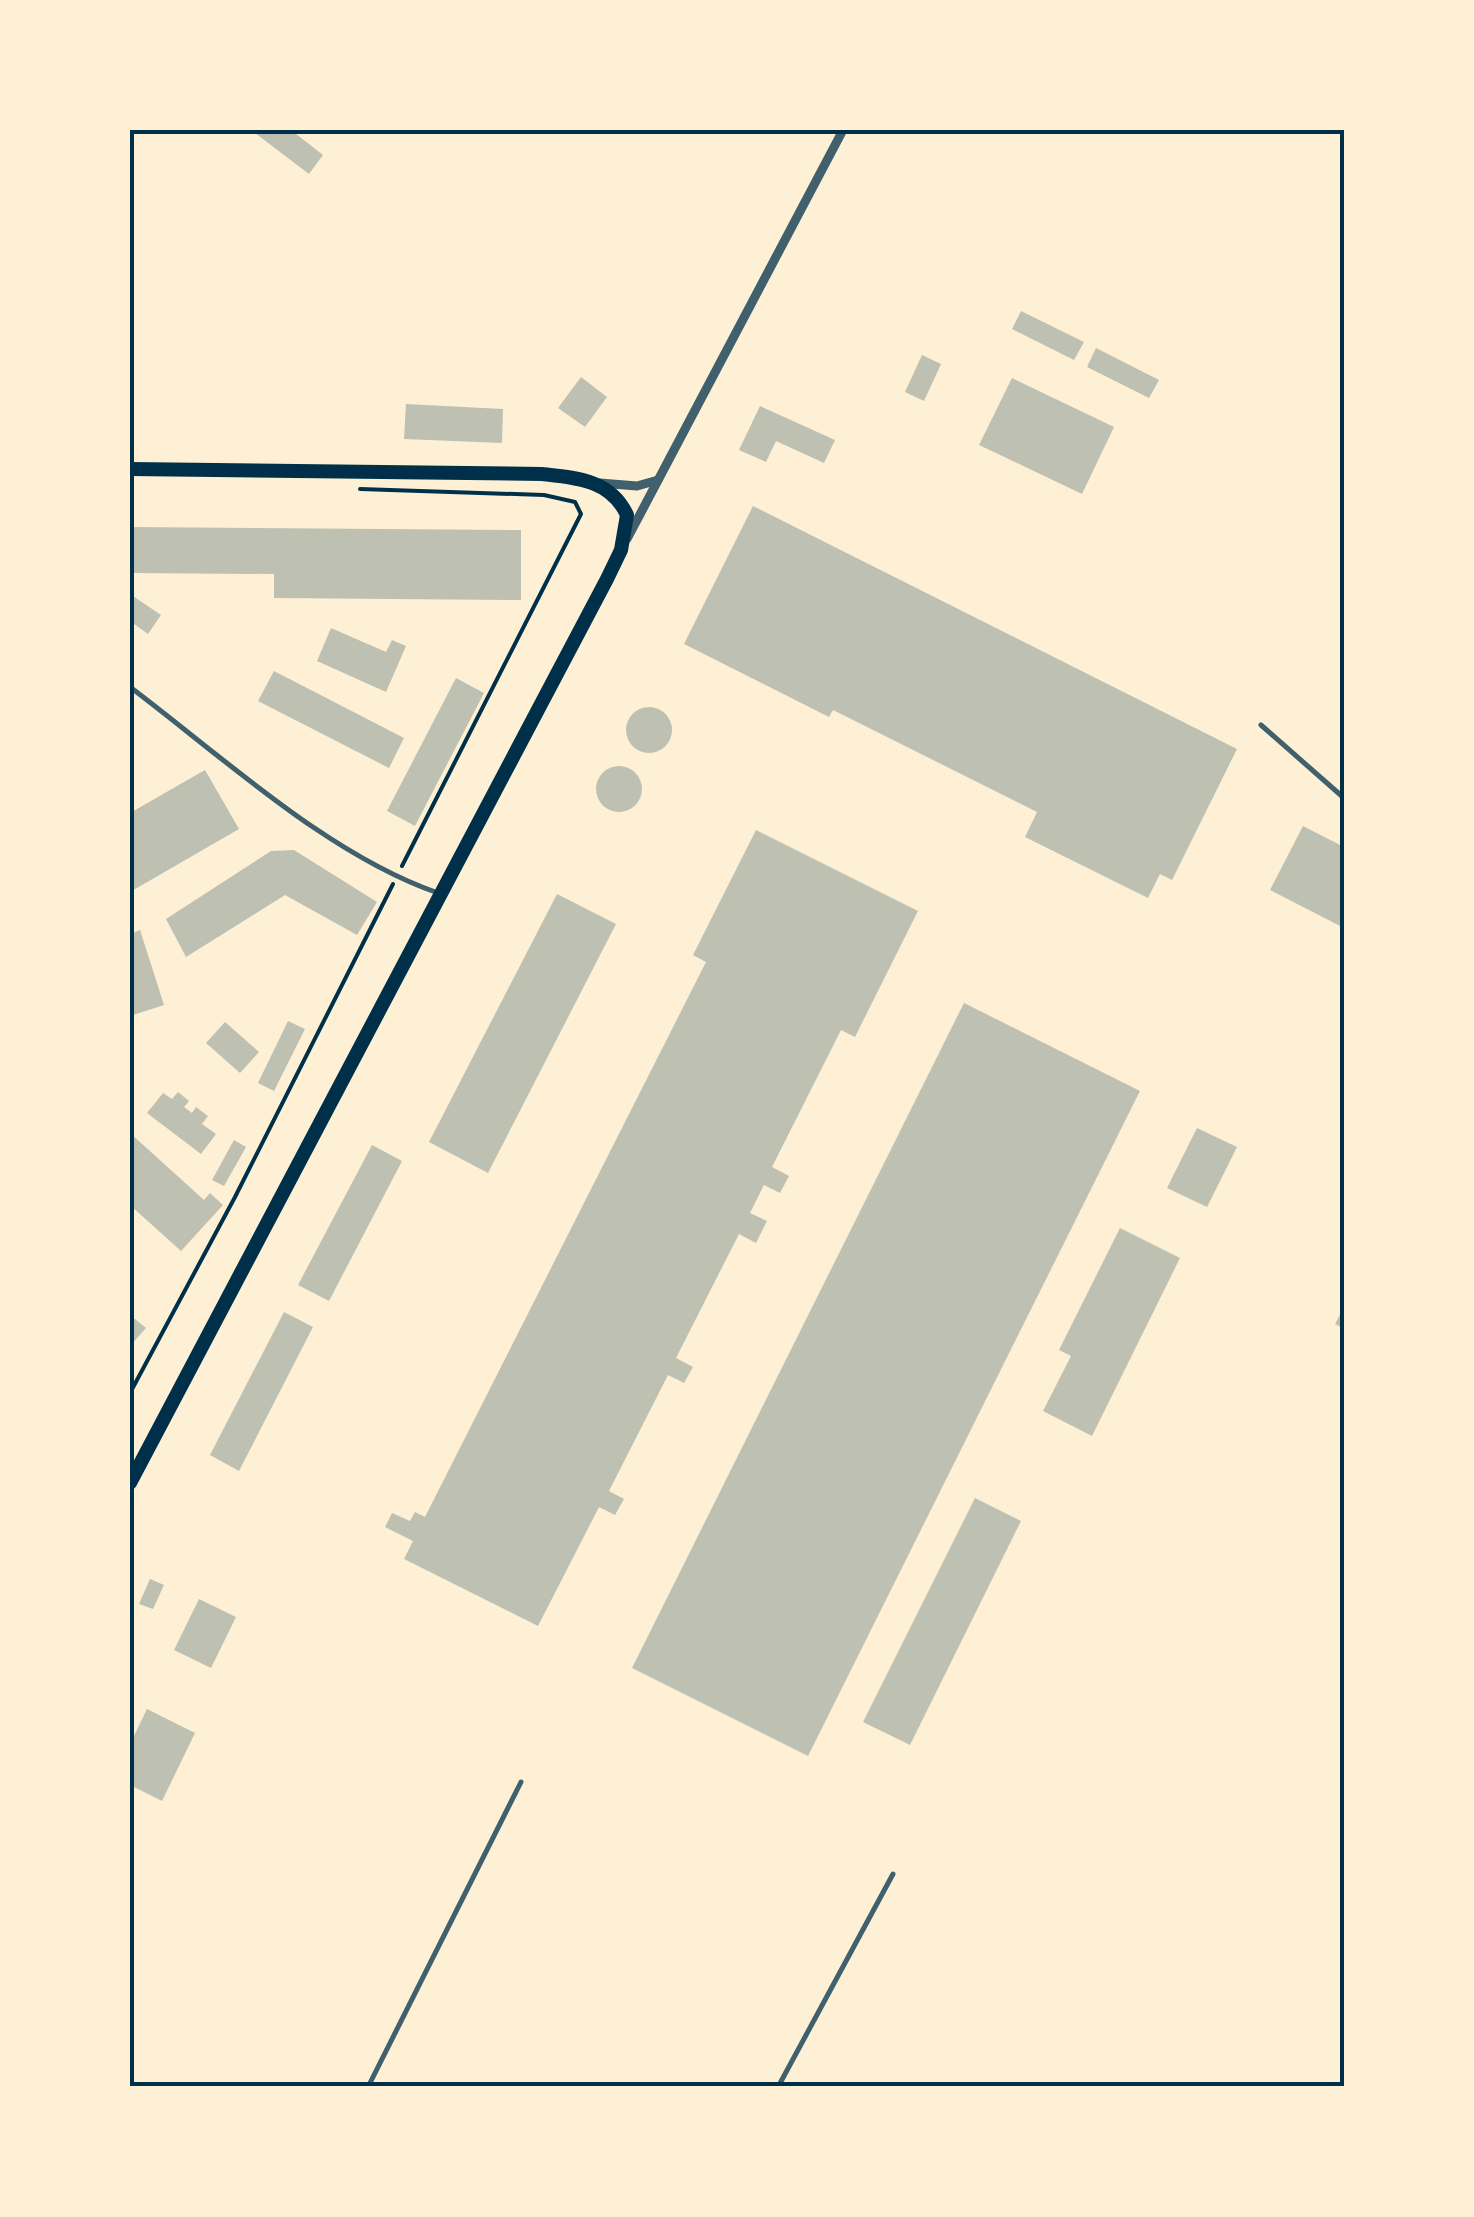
<svg xmlns="http://www.w3.org/2000/svg" width="1474" height="2217" font-family="'PT Sans',sans-serif">
  <rect width="100%" height="100%" fill="#fdf0d5"/>
  <g fill="#bec0b2">
    <path d="M251 130H291L323 155 309 174Z"/>
    <path d="M1021 311 1084 342 1074 360 1012 329Z"/>
    <path d="M1096 348 1159 380 1149 398 1087 367Z"/>
    <path d="M922 355 941 364 924 401 905 392Z"/>
    <path d="M581 377 607 397 585 427 558 408Z"/>
    <path d="M1012 378 1114 427 1082 494 979 445Z"/>
    <path d="M406 404 503 409 502 443 404 439Z"/>
    <path d="M760 406 835 440 824 463 776 441 766 462 739 450Z"/>
    <path d="M753 506 1237 749 1172 880 1160 874 1148 898 1025 837 1037 812 833 710 829 717 684 644Z"/>
    <path d="M130 527 521 530V600L274 598V574L130 573Z"/>
    <path d="M130 594 161 615 148 634 130 621Z"/>
    <path d="M331 628 386 652 392 640 406 646 386 692 317 661Z"/>
    <path d="M274 671 404 738 389 768 258 701Z"/>
    <path d="M456 678 484 693 415 826 387 811Z"/>
    <circle cx="649" cy="730" r="23"/>
    <circle cx="619" cy="789" r="23"/>
    <path d="M205 770 239 829 130 892V813Z"/>
    <path d="M1303 826 1344 847V928L1270 890Z"/>
    <path d="M756 830 918 911 855 1037 841 1030 772 1167 789 1176 780 1193 764 1185 750 1213 767 1221 756 1243 739 1234 676 1358 693 1367 684 1383 668 1375 609 1491 624 1499 615 1515 599 1507 538 1626 404 1559 413 1541 385 1527 392 1513 410 1521 415 1512 425 1517 706 962 693 955Z"/>
    <path d="M294 850 377 902 357 935 285 895 186 957 166 919 271 851Z"/>
    <path d="M557 894 616 924 488 1173 429 1142Z"/>
    <path d="M140 930 164 1005 130 1016V934Z"/>
    <path d="M964 1003 1140 1091 808 1756 632 1668Z"/>
    <path d="M288 1021 305 1029 274 1091 258 1083Z"/>
    <path d="M225 1022 259 1052 240 1073 206 1043Z"/>
    <path d="M178 1092 189 1101 184 1107 192 1113 196 1107 208 1116 202 1124 216 1134 201 1154 147 1113 163 1093 172 1099Z"/>
    <path d="M1197 1128 1237 1147 1207 1207 1167 1188Z"/>
    <path d="M130 1133 204 1200 210 1193 223 1205 181 1251 130 1205Z"/>
    <path d="M234 1140 246 1147 224 1186 212 1180Z"/>
    <path d="M372 1145 402 1161 329 1301 298 1285Z"/>
    <path d="M1120 1228 1180 1258 1092 1436 1043 1411 1071 1356 1059 1350Z"/>
    <path d="M1344 1307V1329L1335 1324Z"/>
    <path d="M284 1312 313 1327 239 1471 210 1455Z"/>
    <path d="M130 1315 146 1328 130 1346Z"/>
    <path d="M975 1498 1021 1521 910 1745 863 1722Z"/>
    <path d="M150 1579 164 1585 153 1609 139 1604Z"/>
    <path d="M199 1599 236 1617 211 1668 174 1650Z"/>
    <path d="M147 1709 195 1733 162 1801 130 1785V1744Z"/>
  </g>
  <g fill="none" stroke-linecap="round" stroke-linejoin="round">
    <g stroke="#003049" stroke-width="4">
      <path d="M360 489 544 495 575 502 581 514 402 866"/>
      <path d="M130 1393 235 1197 393 884"/>
    </g>
    <g stroke="#3f606c" stroke-width="5">
      <path d="M130 687C223 757 328 855 438 893"/>
      <path d="M1261 725 1344 798"/>
      <path d="M368 2087 521 1782"/>
      <path d="M778 2087 893 1874"/>
    </g>
    <g stroke="#3f606c" stroke-width="9">
      <path d="M600 483 637 486 658 480"/>
      <path d="M627 539 843 130"/>
    </g>
    <path stroke="#003049" stroke-width="14" d="M130 469 542 474C578 478 611 480 627 515L621 550 607 579 130 1483"/>
  </g>
  <rect width="1474" height="2217" fill="none" stroke="#fdf0d5" stroke-width="265"/>
  <rect x="132" y="132" width="1210" height="1952" fill="none" stroke="#003049" stroke-width="4"/>
</svg>
